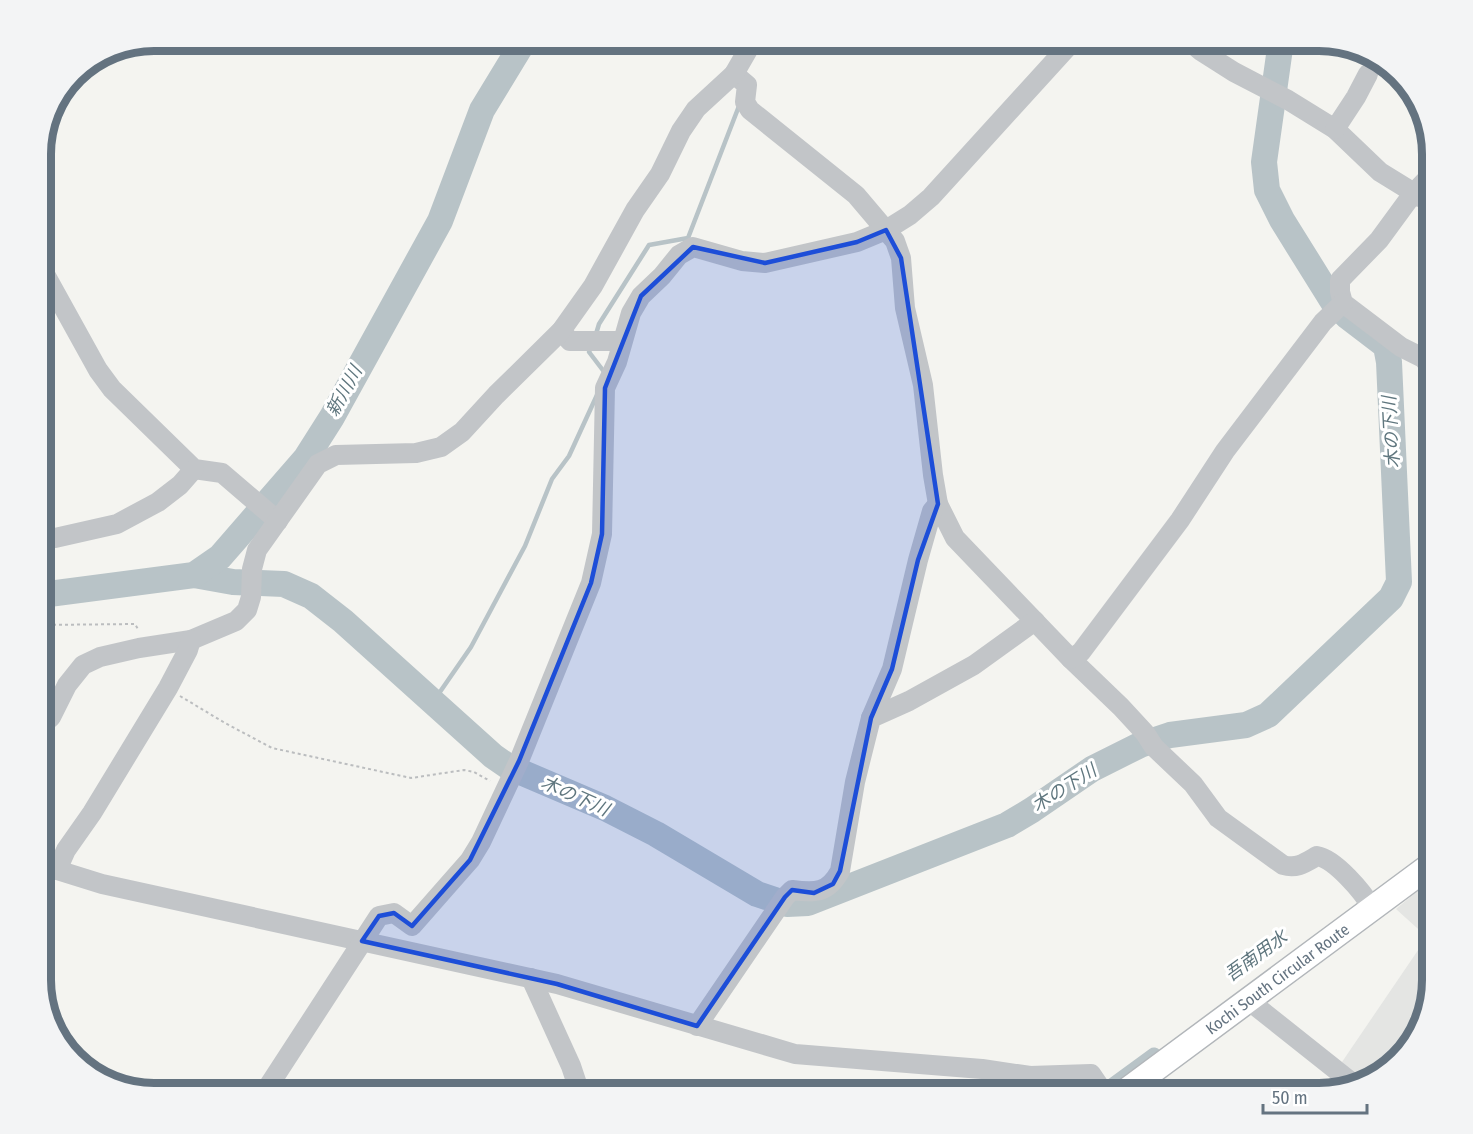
<svg xmlns="http://www.w3.org/2000/svg" width="1473" height="1134" font-family="'Fira Sans Condensed','Noto Sans JP',sans-serif">
  <rect width="100%" height="100%" fill="#f4f4f0"/>
  <path fill="#e4e5e3" d="M1432 879V980L1409 1049 1369 1082 1364 1083 1342 1062 1427 937 1396 909Z"/>
  <g fill="none" stroke-linecap="round" stroke-linejoin="round">
    <g stroke="#b8c3c7" stroke-width="4.5">
      <path d="M596 334 599 324 649 245 688 238 739 106"/>
      <path d="M592 345 589 352 605 373"/>
      <path d="M433 702 471 647 525 546 552 479 569 456 597 395"/>
    </g>
    <path stroke="#b8c3c7" stroke-width="15" d="M1102 1093 1154 1055"/>
    <g stroke="#b8c3c7" stroke-width="26">
      <path d="M194 575 233 582 284 584 311 596 343 621 493 756 509 767 605 808 656 834 757 894 787 904 808 903 1007 825 1032 810 1092 769 1140 745 1170 735 1246 725 1268 715 1391 598 1399 582 1389 362 1386 346 1348 317 1333 302 1282 220 1267 190 1264 162 1281 41"/>
      <path d="M41 595 194 575 220 557 306 458 332 417 440 221 482 110 524 41"/>
    </g>
    <g stroke="#b2b6ba" stroke-width="27">
      <g id="major">
        <path id="s1" d="M1123 1093 1432 864"/>
      </g>
    </g>
    <g stroke="#bbbdbf" stroke-width="2" stroke-dasharray="3 3" stroke-linecap="butt">
      <path d="M41 625 135 624 139 631"/>
      <path d="M180 696 225 723 272 748 411 778 464 770 474 772 490 781"/>
    </g>
    <g stroke="#c2c5c8" stroke-width="20">
      <path d="M402 41 405 43"/>
      <path d="M1189 41 1201 51 1234 72 1288 100 1335 129 1380 172 1406 188 1412 195 1432 200"/>
      <path d="M734 74 747 85 745 102 750 110 856 195 895 241 901 258 905 308 923 385 933 475 938 504 955 538 1071 659 1121 707 1145 733 1154 747 1193 784 1218 818 1283 865C1297 869 1305 863 1317 856 1335 859 1363 892 1372 908"/>
      <path d="M1335 129 1356 97 1368 74"/>
      <path d="M1432 174 1412 195 1379 240 1340 280V292L1343 303 1401 347 1423 358 1432 369"/>
      <path d="M41 267 98 370 112 389 194 469 222 473 278 521"/>
      <path d="M561 331 570 341H621"/>
      <path d="M41 537 55 538 117 524 158 502 180 485 194 469"/>
      <path d="M1071 659 1081 652 1180 520 1225 451 1323 322 1343 303"/>
      <path d="M871 718 892 669 918 560 932 511 938 504"/>
      <path d="M41 726 51 717 67 685 83 665 100 657 139 648 191 640 236 621 247 610 251 597 252 569 257 550 318 464 336 455 416 453 441 447 462 432 496 395 561 331 593 286 635 210 660 174 681 131 696 109 734 74 753 41"/>
      <path d="M41 865 102 884 557 984 795 1054 982 1069 1030 1076 1091 1074 1104 1093"/>
      <path d="M57 870 66 850 92 813 168 688 188 650 191 640"/>
      <path d="M531 978 571 1066 580 1093"/>
      <path d="M1248 1000 1355 1085"/>
      <path d="M697 1026 785 897 792 890C816 893 828 893 840 871L855 782 871 718 909 701 974 665 1035 621"/>
      <path d="M264 1093 379 916 394 913 412 926 470 860 481 842 519 761 591 583 602 534 605 388 617 362 631 313 641 296 662 276 679 255 693 247 742 261 765 263 857 242 886 230 910 215 931 197 1073 41"/>
    </g>
    <use href="#major" stroke="#fff" stroke-width="24"/>
  </g>
  <path fill="#1d4ed8" fill-opacity="0.2" stroke="#1d4ed8" stroke-width="4.5" stroke-linejoin="round" d="M886 230 901 258 938 504 918 560 892 669 871 718 840 871 833 884 814 893 792 890 785 897 697 1026 557 984 362 941 379 916 394 913 412 926 470 860 519 761 591 583 602 534 605 388 641 296 693 247 765 263 857 242Z"/>
  <g text-anchor="middle" stroke-width="6" stroke-linejoin="round" paint-order="stroke">
    <g font-size="16" fill="#647380" stroke="#fff">
      <text dy="6" stroke="none"><textPath href="#s1" startOffset="192">Kochi South Circular Route</textPath></text>
    </g>
    <g font-size="18" font-style="italic" fill="#5f767e" stroke="#fff">
      <text transform="translate(344 391) rotate(-61)" y="6">新川川</text>
      <text transform="translate(1391 432) rotate(-93)" y="6">木の下川</text>
      <text transform="translate(1064 788) rotate(-32)" y="6">木の下川</text>
      <text transform="translate(575 796) rotate(24)" y="6">木の下川</text>
      <text transform="translate(1256 956) rotate(-36)" y="6">吾南用水</text>
    </g>
  </g>
  <path d="M0 0H1473V1134H0ZM154 51H1319A103 103 0 0 1 1422 154V980A103 103 0 0 1 1319 1083H154A103 103 0 0 1 51 980V154A103 103 0 0 1 154 51Z" fill="#f3f4f5" fill-rule="evenodd"/>
  <path fill="none" stroke="#647380" stroke-width="8" d="M154 51H1319A103 103 0 0 1 1422 154V980A103 103 0 0 1 1319 1083H154A103 103 0 0 1 51 980V154A103 103 0 0 1 154 51Z"/>
  <path d="M1263 1104v9h104v-9" fill="none" stroke="#647380" stroke-width="3"/>
  <text x="1272" y="1104" font-size="18" fill="#647380" stroke="#ffffff" stroke-width="4.5" paint-order="stroke">50 m</text>
</svg>
